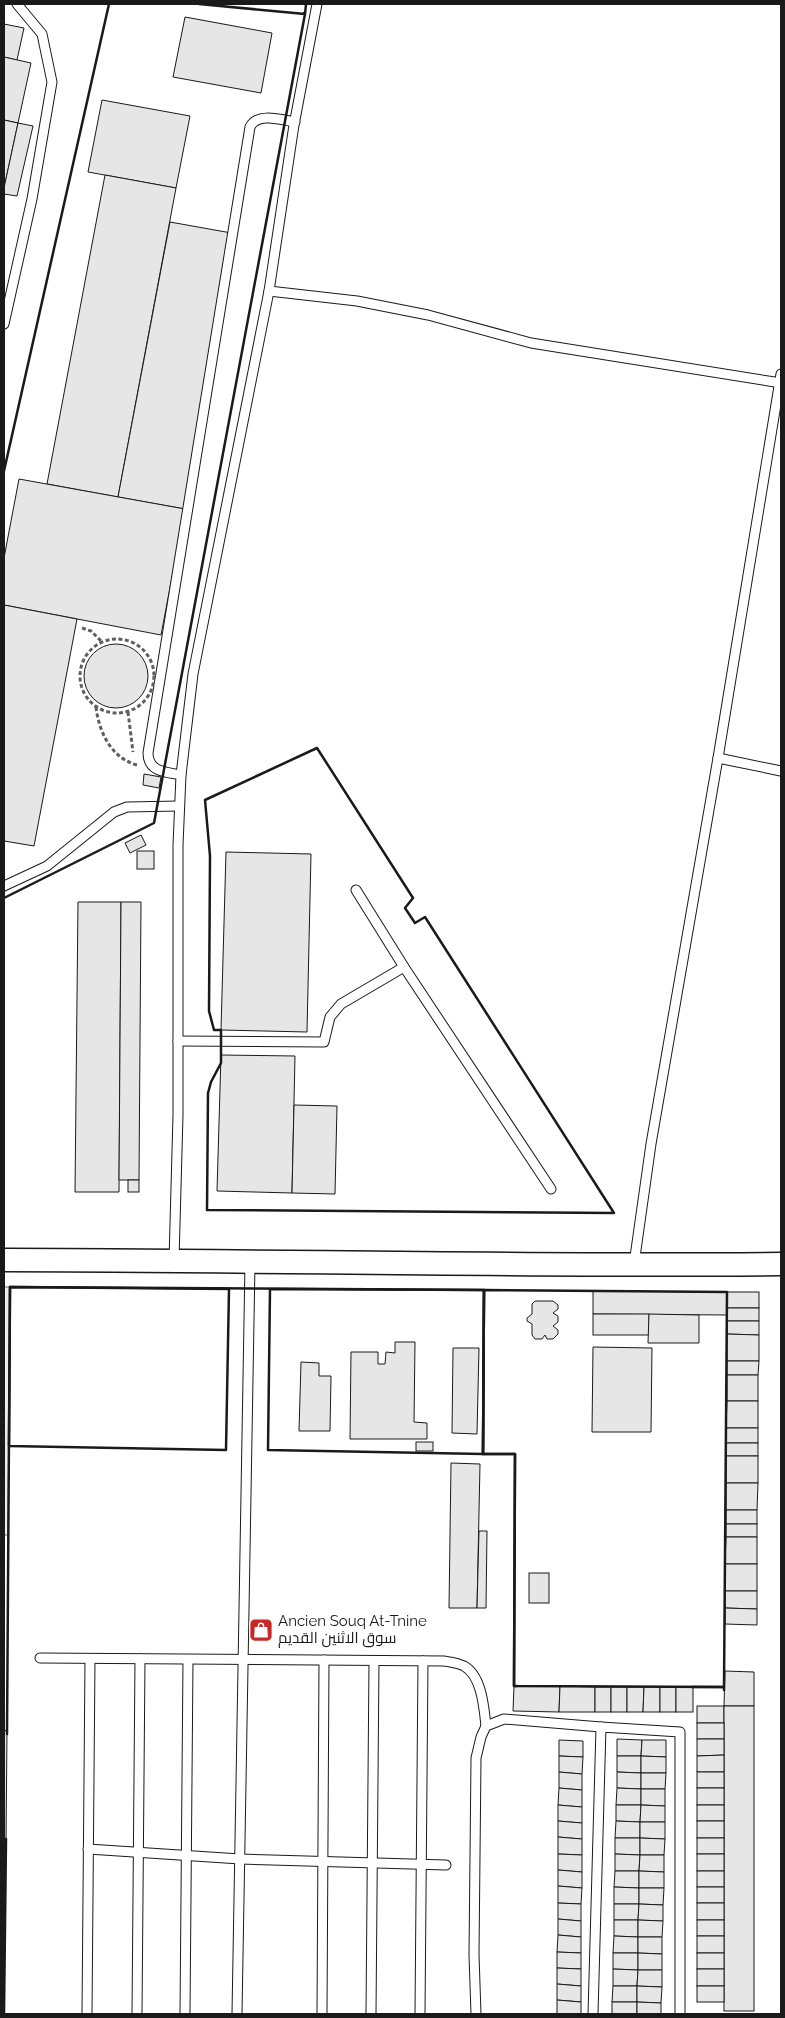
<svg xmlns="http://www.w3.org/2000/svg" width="785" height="2018" font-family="Raleway,Cairo,sans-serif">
  <rect width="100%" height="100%" fill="#fff"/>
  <path fill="#ededed" stroke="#6a6a6a" d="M4 1287H10L8 1535H4Z"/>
  <g fill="#e6e6e6" stroke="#1a1a1a">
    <path d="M185 17 272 33 261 93 173 77Z"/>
    <path d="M4 24 24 28 17 60 4 57Z"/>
    <path d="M4 57 31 63 18 123 4 120Z"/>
    <path d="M102 100 190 116 176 188 88 172Z"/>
    <path d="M4 120 18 123 4 188Z"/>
    <path d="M18 123 33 126 17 196 4 194V188Z"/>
    <path d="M105 175 176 188 118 497 47 484Z"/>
    <path d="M170 222 237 234 185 509 118 497Z"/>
    <path d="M19 479 185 509 161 635 4 605V558Z"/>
    <path d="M4 605 77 619 34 846 4 841Z"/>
    <circle cx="116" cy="676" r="32"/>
    <path d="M144 774 161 777 159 788 143 785Z"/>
    <path d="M141 835 146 845 130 853 125 843Z"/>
    <rect x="137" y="851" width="17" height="18"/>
    <path d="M226 852 311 854 307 1032 221 1030Z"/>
    <path d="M78 902H121L119 1192H75Z"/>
    <path d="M121 902H141L139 1180H119Z"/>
    <path d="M221 1055 295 1056 292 1193 217 1191Z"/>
    <path d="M294 1105 337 1106 335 1194 292 1193Z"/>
    <rect x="128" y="1180" width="11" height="12"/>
    <path d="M593 1291 727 1292V1315L593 1314Z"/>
    <rect x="727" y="1292" width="32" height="16"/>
    <path d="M535 1301H553L558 1305V1309L553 1313 558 1316V1322L553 1326 558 1330V1334L553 1339H547L545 1335 542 1339H535L532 1335V1324L527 1321V1318L532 1314V1304Z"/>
    <rect x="727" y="1308" width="32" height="13"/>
    <rect x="593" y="1314" width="56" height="21"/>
    <path d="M649 1314 699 1315V1343H648Z"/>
    <path d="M727 1321H759V1335L727 1334Z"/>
    <path d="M727 1334 759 1335V1361H727Z"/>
    <path d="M395 1342H415L414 1422 427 1423V1439H350L351 1352H378V1364H385L386 1352 395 1353Z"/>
    <path d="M593 1347 652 1348 651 1432H592Z"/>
    <path d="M453 1348H479L477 1434 452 1433Z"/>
    <path d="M727 1361H759L758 1375H727Z"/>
    <path d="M301 1362 319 1363V1376H331L330 1431H299Z"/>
    <rect x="727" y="1375" width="31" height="26"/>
    <path d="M727 1401H758V1428H726Z"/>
    <rect x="726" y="1428" width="32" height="15"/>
    <rect x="416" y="1442" width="17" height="9"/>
    <rect x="726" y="1443" width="32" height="13"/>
    <rect x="726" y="1456" width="32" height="27"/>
    <path d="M451 1463 480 1464 477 1608H449Z"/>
    <path d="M726 1483H758L757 1510H726Z"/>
    <rect x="726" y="1510" width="31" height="14"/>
    <rect x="726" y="1524" width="31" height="13"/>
    <path d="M479 1531H487L486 1608H477Z"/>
    <path d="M726 1537H757V1564H725Z"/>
    <rect x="725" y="1564" width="32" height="27"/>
    <rect x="529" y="1573" width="20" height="30"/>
    <path d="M725 1591H757V1609L725 1608Z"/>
    <path d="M725 1608 757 1609V1625L725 1624Z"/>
    <path d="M725 1671 754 1672V1706H724Z"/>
    <path d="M514 1686H560L559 1712 513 1711Z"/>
    <path d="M560 1686 595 1687V1712H559Z"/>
    <rect x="595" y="1687" width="16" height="25"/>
    <rect x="611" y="1687" width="16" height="25"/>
    <path d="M627 1687H644L643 1712H627Z"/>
    <path d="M644 1687H660V1712H643Z"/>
    <rect x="660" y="1687" width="16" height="25"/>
    <rect x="676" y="1687" width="17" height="25"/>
    <rect x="697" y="1706" width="27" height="17"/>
    <rect x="724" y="1706" width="30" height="305"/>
    <rect x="697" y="1723" width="27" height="16"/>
    <path d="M4 1730 7 1731 6 1842H4Z"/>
    <path d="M617 1739 642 1740 641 1756H617Z"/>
    <path d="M697 1739H724V1755L697 1756Z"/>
    <path d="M559 1740 583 1741V1757L559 1756Z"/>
    <path d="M642 1740H666V1757L641 1756Z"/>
    <path d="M724 1755V1772H697V1756Z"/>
    <path d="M559 1756 583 1757 582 1774 559 1772Z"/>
    <path d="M617 1756H641V1773L617 1772Z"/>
    <path d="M641 1756 666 1757V1773H641Z"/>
    <path d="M559 1772 582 1774V1790L559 1788Z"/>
    <path d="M617 1772 641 1773V1789L617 1788Z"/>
    <rect x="697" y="1772" width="27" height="16"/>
    <path d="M641 1773H666L665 1789H641Z"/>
    <path d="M559 1788 582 1790V1807L558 1805Z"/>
    <path d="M617 1788 641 1789V1805H616Z"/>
    <rect x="697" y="1788" width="27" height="17"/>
    <path d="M641 1789H665V1806L641 1805Z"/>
    <path d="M558 1805 582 1807V1823L558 1821Z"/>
    <path d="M616 1805H641L640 1822 616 1821Z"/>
    <path d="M641 1805 665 1806V1822H640Z"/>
    <rect x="697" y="1805" width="27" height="16"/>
    <path d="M558 1821 582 1823V1839L558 1837Z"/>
    <path d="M616 1821 640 1822V1838H615Z"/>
    <rect x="697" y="1821" width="27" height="17"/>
    <path d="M640 1822H665V1839L640 1838Z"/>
    <path d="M558 1837 582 1839V1855L558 1854Z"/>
    <path d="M615 1838H640V1855L615 1854Z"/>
    <path d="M640 1838 665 1839 664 1855H640Z"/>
    <rect x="697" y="1838" width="27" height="16"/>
    <path d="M558 1854 582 1855V1872L558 1870Z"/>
    <path d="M615 1854 640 1855 639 1871H615Z"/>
    <rect x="697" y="1854" width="27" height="17"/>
    <path d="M640 1855H664V1872L639 1871Z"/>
    <path d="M558 1870 582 1872V1888L558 1886Z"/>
    <path d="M615 1871H639V1888L614 1887Z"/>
    <path d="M639 1871 664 1872V1888H639Z"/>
    <rect x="697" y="1871" width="27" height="16"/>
    <path d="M558 1886 582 1888 581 1904 558 1903Z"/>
    <path d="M614 1887 639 1888V1904H614Z"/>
    <rect x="697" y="1887" width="27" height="16"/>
    <path d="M639 1888H664L663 1905 639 1904Z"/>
    <path d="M558 1903 581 1904V1921L558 1919Z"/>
    <rect x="697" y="1903" width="27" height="17"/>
    <path d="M614 1904H639L638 1920H614Z"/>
    <path d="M639 1904 663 1905V1921L638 1920Z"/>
    <path d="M558 1919 581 1921V1937L558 1935Z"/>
    <path d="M614 1920H638V1937L614 1936Z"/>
    <path d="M638 1920 663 1921 662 1937H638Z"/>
    <rect x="697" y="1920" width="27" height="16"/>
    <path d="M558 1935 581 1937V1953L557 1952Z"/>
    <path d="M614 1936 638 1937V1953H613Z"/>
    <rect x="697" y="1936" width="27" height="17"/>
    <path d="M638 1937H662V1954L638 1953Z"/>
    <path d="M557 1952 581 1953V1969L557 1968Z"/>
    <path d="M613 1953H638V1970L613 1969Z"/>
    <path d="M638 1953 662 1954V1970H638Z"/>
    <rect x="697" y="1953" width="27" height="16"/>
    <path d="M557 1968 581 1969V1986L557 1984Z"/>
    <path d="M613 1969 638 1970 637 1986H613Z"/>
    <rect x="697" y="1969" width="27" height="17"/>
    <path d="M638 1970H662V1987L637 1986Z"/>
    <path d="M557 1984 581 1986V2002L557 2000Z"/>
    <path d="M613 1986H637V2002H612Z"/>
    <path d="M637 1986 662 1987 661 2003 637 2002Z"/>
    <rect x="697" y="1986" width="27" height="16"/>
    <path d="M557 2000 581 2002V2014H557Z"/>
    <rect x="612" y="2002" width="25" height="12"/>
    <path d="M637 2002 661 2003V2014H637Z"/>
  </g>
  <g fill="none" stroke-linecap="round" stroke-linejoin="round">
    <g stroke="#1a1a1a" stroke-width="11">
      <g id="lane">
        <path d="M269 291 357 301 428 315 531 343 781 383"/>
        <path d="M4 324 32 199 52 82 42 34 17 4"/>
        <path d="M718 758 781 771"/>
        <path d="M181 775C166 772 148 772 148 753L250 127C257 112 282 120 295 122"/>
        <path d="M4 886 47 866 114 812 127 807 179 806"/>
        <path d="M356 890 404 967 551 1189"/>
        <path d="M178 1041 324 1042 330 1017 341 1004 404 967"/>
        <path d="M174 1260 178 1115V845L181 775 193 674 269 291 294 125 317 4"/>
        <path d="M634 1264 651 1144 718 758 781 374"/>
        <path d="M40 1658 444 1661C450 1662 458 1663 464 1666 482 1676 484 1708 486 1726"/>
        <path d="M88 1849 240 1859 446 1865"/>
        <path d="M87 2014 90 1659"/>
        <path d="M137 2014 140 1659"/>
        <path d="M185 2014 188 1660"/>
        <path d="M237 2014 250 1263"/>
        <path d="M322 2014 324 1660"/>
        <path d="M371 2014 374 1661"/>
        <path d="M420 2014 423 1661"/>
        <path d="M476 2014 474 1955 476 1758 481 1737 486 1726 504 1719 601 1727"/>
        <path d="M593 2014 601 1727 680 1732V2014"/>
      </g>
    </g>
    <g stroke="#1a1a1a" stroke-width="25">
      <path id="secondary" d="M4 1260C263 1260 522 1267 781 1264"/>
    </g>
    <g stroke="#5f5f5f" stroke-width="3" stroke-dasharray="4 2.5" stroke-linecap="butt">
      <path d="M82 628 91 631 102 642"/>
      <circle cx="117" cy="676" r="37"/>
      <path d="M96 707C99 732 111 758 137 765"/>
      <path d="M128 712 133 752"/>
    </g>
    <use href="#lane" stroke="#fff" stroke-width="9"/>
    <use href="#secondary" stroke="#fff" stroke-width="22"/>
    <g stroke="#1a1a1a" stroke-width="2.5">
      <path d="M304 13 305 14 306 4"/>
      <path d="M4 471 109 4"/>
      <path d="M317 748 413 898 405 908 415 923 425 917 614 1213 207 1210 208 1093 211 1082 221 1063V1030H214L209 1011 210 856 205 800Z"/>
      <path d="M4 898 154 823 305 14 199 4"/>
      <path d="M10 1287 229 1289 226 1450 9 1446Z"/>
      <path d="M270 1289 484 1290 483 1454 268 1450Z"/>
      <path d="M484 1290 727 1292 724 1687 514 1686 515 1454H483Z"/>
      <path d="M692 1687H724V1690"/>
      <path d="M7 1734 10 1287 484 1290 483 1454H515L514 1686H517"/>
      <path d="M4 2014 6 1839"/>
    </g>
  </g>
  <defs>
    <g id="shop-square" transform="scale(1.25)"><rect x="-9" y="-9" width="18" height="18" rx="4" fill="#c62828" stroke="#fff"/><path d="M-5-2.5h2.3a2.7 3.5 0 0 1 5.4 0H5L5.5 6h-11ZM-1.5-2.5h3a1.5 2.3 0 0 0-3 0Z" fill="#fff"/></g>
  </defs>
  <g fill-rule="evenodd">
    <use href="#shop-square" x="261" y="1630"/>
  </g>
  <g text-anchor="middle" stroke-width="4" stroke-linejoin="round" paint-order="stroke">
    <g font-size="15" fill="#1a1a1a" stroke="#fff" text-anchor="start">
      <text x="278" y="1626">Ancien Souq At-Tnine<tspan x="278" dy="17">سوق الاثنين القديم</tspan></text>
    </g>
  </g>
  <rect width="785" height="2018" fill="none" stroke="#1a1a1a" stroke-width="10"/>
</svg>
